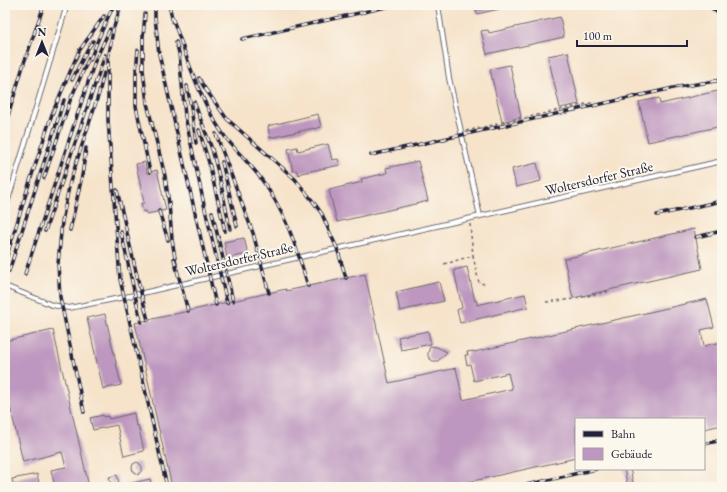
<svg xmlns="http://www.w3.org/2000/svg" width="727" height="492" font-family="'EB Garamond',serif">
  <rect width="100%" height="100%" fill="#fbf7ec"/>
  <filter id="ink" filterUnits="userSpaceOnUse"><feTurbulence type="fractalNoise" baseFrequency=".025" numOctaves="2"/><feDisplacementMap in="SourceGraphic" scale="8" xChannelSelector="R" yChannelSelector="G"/><feConvolveMatrix kernelMatrix="1 2 1 2 8 2 1 2 1" color-interpolation-filters="sRGB"/></filter>
  <filter id="wash" filterUnits="userSpaceOnUse"><feTurbulence type="fractalNoise" baseFrequency=".012" numOctaves="4" result="noise"/><feDisplacementMap in="SourceGraphic" scale="16" xChannelSelector="R" yChannelSelector="G"/><feGaussianBlur stdDeviation="0.9" result="paint"/><feColorMatrix in="noise" values="0 0 0 0 0 0 0 0 0 0 0 0 0 0 0 0 0 1.4 0 .05"/><feComposite in="paint" operator="in"/></filter>
  <g filter="url(#wash)">
    <rect width="100%" height="100%" fill="#f6e3ca"/>
    <g id="blocks">
      <g fill="#bd97bf">
        <path d="M475 5H508V7L477 14Z"/>
        <path d="M560 17 564 37 487 54 481 31 488 30 489 33Z"/>
        <path d="M568 52 579 104 560 108 548 56Z"/>
        <path d="M510 65 521 117 502 122 490 69Z"/>
        <path d="M722 90V126L648 142 639 102 659 98 660 104Z"/>
        <path d="M318 114 321 127 314 129V128L270 138 268 126Z"/>
        <path d="M328 144 332 160 338 159 340 165 301 173 299 175 296 170 293 171 288 149 297 147 298 151Z"/>
        <path d="M418 161 428 201 337 222 329 190 362 182 361 179 387 173 386 168Z"/>
        <path d="M145 162 147 173 157 170 166 210 147 214 146 211 143 212 141 203H144L136 164Z"/>
        <path d="M537 163 541 181 516 187 512 169Z"/>
        <path d="M694 229 702 269 573 298 564 259Z"/>
        <path d="M244 238 248 254 227 258 224 242Z"/>
        <path d="M467 267 475 301H477V305L525 294 528 307 460 323 457 310 462 308 454 270Z"/>
        <path d="M365 274 389 383 456 368 463 400 512 389 508 373 474 381 470 364 467 365 465 355H468L467 352 473 351 474 352 707 299 714 327 701 330 704 346 722 342V425L704 429V419H576V458L446 487H172L135 323 286 289V291Z"/>
        <path d="M439 282 444 301 400 311 396 292Z"/>
        <path d="M105 314 121 385 103 389 87 318Z"/>
        <path d="M53 330 83 460 89 487H55L51 470 66 467 62 452 23 462 5 384V341Z"/>
        <path d="M428 331 431 344 401 350 398 337Z"/>
        <path d="M430 346 437 347 447 352 438 361H433L430 359 428 356V353Z"/>
        <path d="M134 413 136 426 138 425 144 451 124 456 117 425 93 430 90 418 103 415 104 417 108 416 109 419Z"/>
        <path d="M137 462 140 464 142 467V470L138 475 133 471 132 468 133 464Z"/>
        <path d="M624 469H630L634 487H628Z"/>
        <path d="M37 474 40 487H14L12 479Z"/>
        <path d="M117 475 119 483 111 484 109 477Z"/>
        <path d="M150 479 152 487H124V485Z"/>
      </g>
    </g>
  </g>
  <g filter="url(#ink)">
    <use href="#blocks" fill-opacity="0" stroke="#6c666d" stroke-width="1"/>
    <g fill="none" stroke-linecap="round" stroke-linejoin="round">
      <g stroke="#6c666d" stroke-width="6">
        <g id="service">
          <path d="M438 5 449 78 480 216"/>
          <path d="M5 210 67 5"/>
          <path d="M5 286 52 305 69 308 125 297 722 161"/>
        </g>
      </g>
      <g stroke="#6c666d" stroke-width="1.5" stroke-dasharray="3 3" stroke-linecap="butt">
        <path d="M466 131 595 102"/>
        <path d="M470 224 473 256"/>
        <path d="M444 264C454 262 462 258 473 256L479 283 485 284"/>
        <path d="M546 302 574 299 610 291"/>
      </g>
      <use href="#service" stroke="#fff" stroke-width="4"/>
      <g stroke="#22223b" stroke-width="3.5">
        <g id="rail">
          <path d="M121 5 113 30 108 60V120L120 279 167 487"/>
          <path d="M155 5V17L159 54 216 305"/>
          <path d="M169 5 173 22"/>
          <path d="M708 5 722 16"/>
          <path d="M145 14 143 37V70L147 103 165 176 169 204 172 239 176 264"/>
          <path d="M172 17C187 57 199 99 223 134 234 149 248 162 259 176 284 208 297 248 308 286"/>
          <path d="M242 39 395 5"/>
          <path d="M176 42 179 53 185 116 205 209 227 303"/>
          <path d="M138 50 136 72V106L150 172"/>
          <path d="M90 60C97 41 105 23 114 5"/>
          <path d="M199 78 204 87 227 119 295 179 312 200 322 214 330 233 337 248 346 278"/>
          <path d="M72 80 87 50 93 41"/>
          <path d="M187 86 191 107 196 143"/>
          <path d="M194 102 212 149 221 184 230 229"/>
          <path d="M5 126 24 63 44 5"/>
          <path d="M199 130 209 163 225 231"/>
          <path d="M216 134 253 233 269 293"/>
          <path d="M371 155 678 87 722 80"/>
          <path d="M222 162 237 226"/>
          <path d="M44 178 71 98 89 58"/>
          <path d="M117 190 141 293 148 320"/>
          <path d="M159 211 168 240"/>
          <path d="M212 212 233 301"/>
          <path d="M657 215 722 201"/>
          <path d="M70 230 82 176 86 148"/>
          <path d="M45 231 105 55"/>
          <path d="M121 232 141 322"/>
          <path d="M696 237 722 231"/>
          <path d="M174 259 188 311"/>
          <path d="M5 262 29 184 52 114 79 51 104 16"/>
          <path d="M9 271 64 100"/>
          <path d="M25 274 95 61 110 29"/>
          <path d="M84 412 60 297 58 264 62 222 70 182 99 93 104 73"/>
          <path d="M704 444 722 440"/>
          <path d="M518 487 596 469"/>
        </g>
      </g>
      <use href="#rail" stroke="#fbf7ec" stroke-width="2" stroke-dasharray="6" stroke-linecap="butt"/>
    </g>
  </g>
  <g text-anchor="middle" stroke-width="4" stroke-linejoin="round" paint-order="stroke">
    <g font-size="14" fill="#22223b" stroke="#fbf7ec">
      <text transform="translate(599 178) rotate(-13)" y="5">Woltersdorfer Straße</text>
      <text transform="translate(239 259) rotate(-13)" y="5">Woltersdorfer Straße</text>
    </g>
  </g>
  <rect width="727" height="492" fill="none" stroke="#fbf7ec" stroke-width="20"/>
  <rect x="575" y="418" width="130" height="52" fill="#fbf7ec" stroke="#a4a2a5"/>
  <rect x="583" y="431" width="20" height="6" fill="#22223b" stroke="#a4a2a5"/>
  <text x="611" y="438" font-size="12" fill="#22223b">Bahn</text>
  <rect x="583" y="448" width="20" height="12" fill="#bd97bf" stroke="#a4a2a5"/>
  <text x="611" y="458" font-size="12" fill="#22223b">Gebäude</text>
  <g transform="translate(42 42)" stroke="#fbf7ec" stroke-width="3" paint-order="stroke">
  <path d="M0-3L7 15L0 10L-7 15Z" fill="#22223b"/>
  <text y="-6" font-size="11" font-weight="bold" text-anchor="middle" fill="#22223b">N</text>
  </g>
  <path d="M577 40v6h110v-6" fill="none" stroke="#22223b" stroke-width="2"/>
  <text x="583" y="40" font-size="12" fill="#22223b" stroke="#fbf7ec" stroke-width="3" paint-order="stroke">100 m</text>
</svg>
